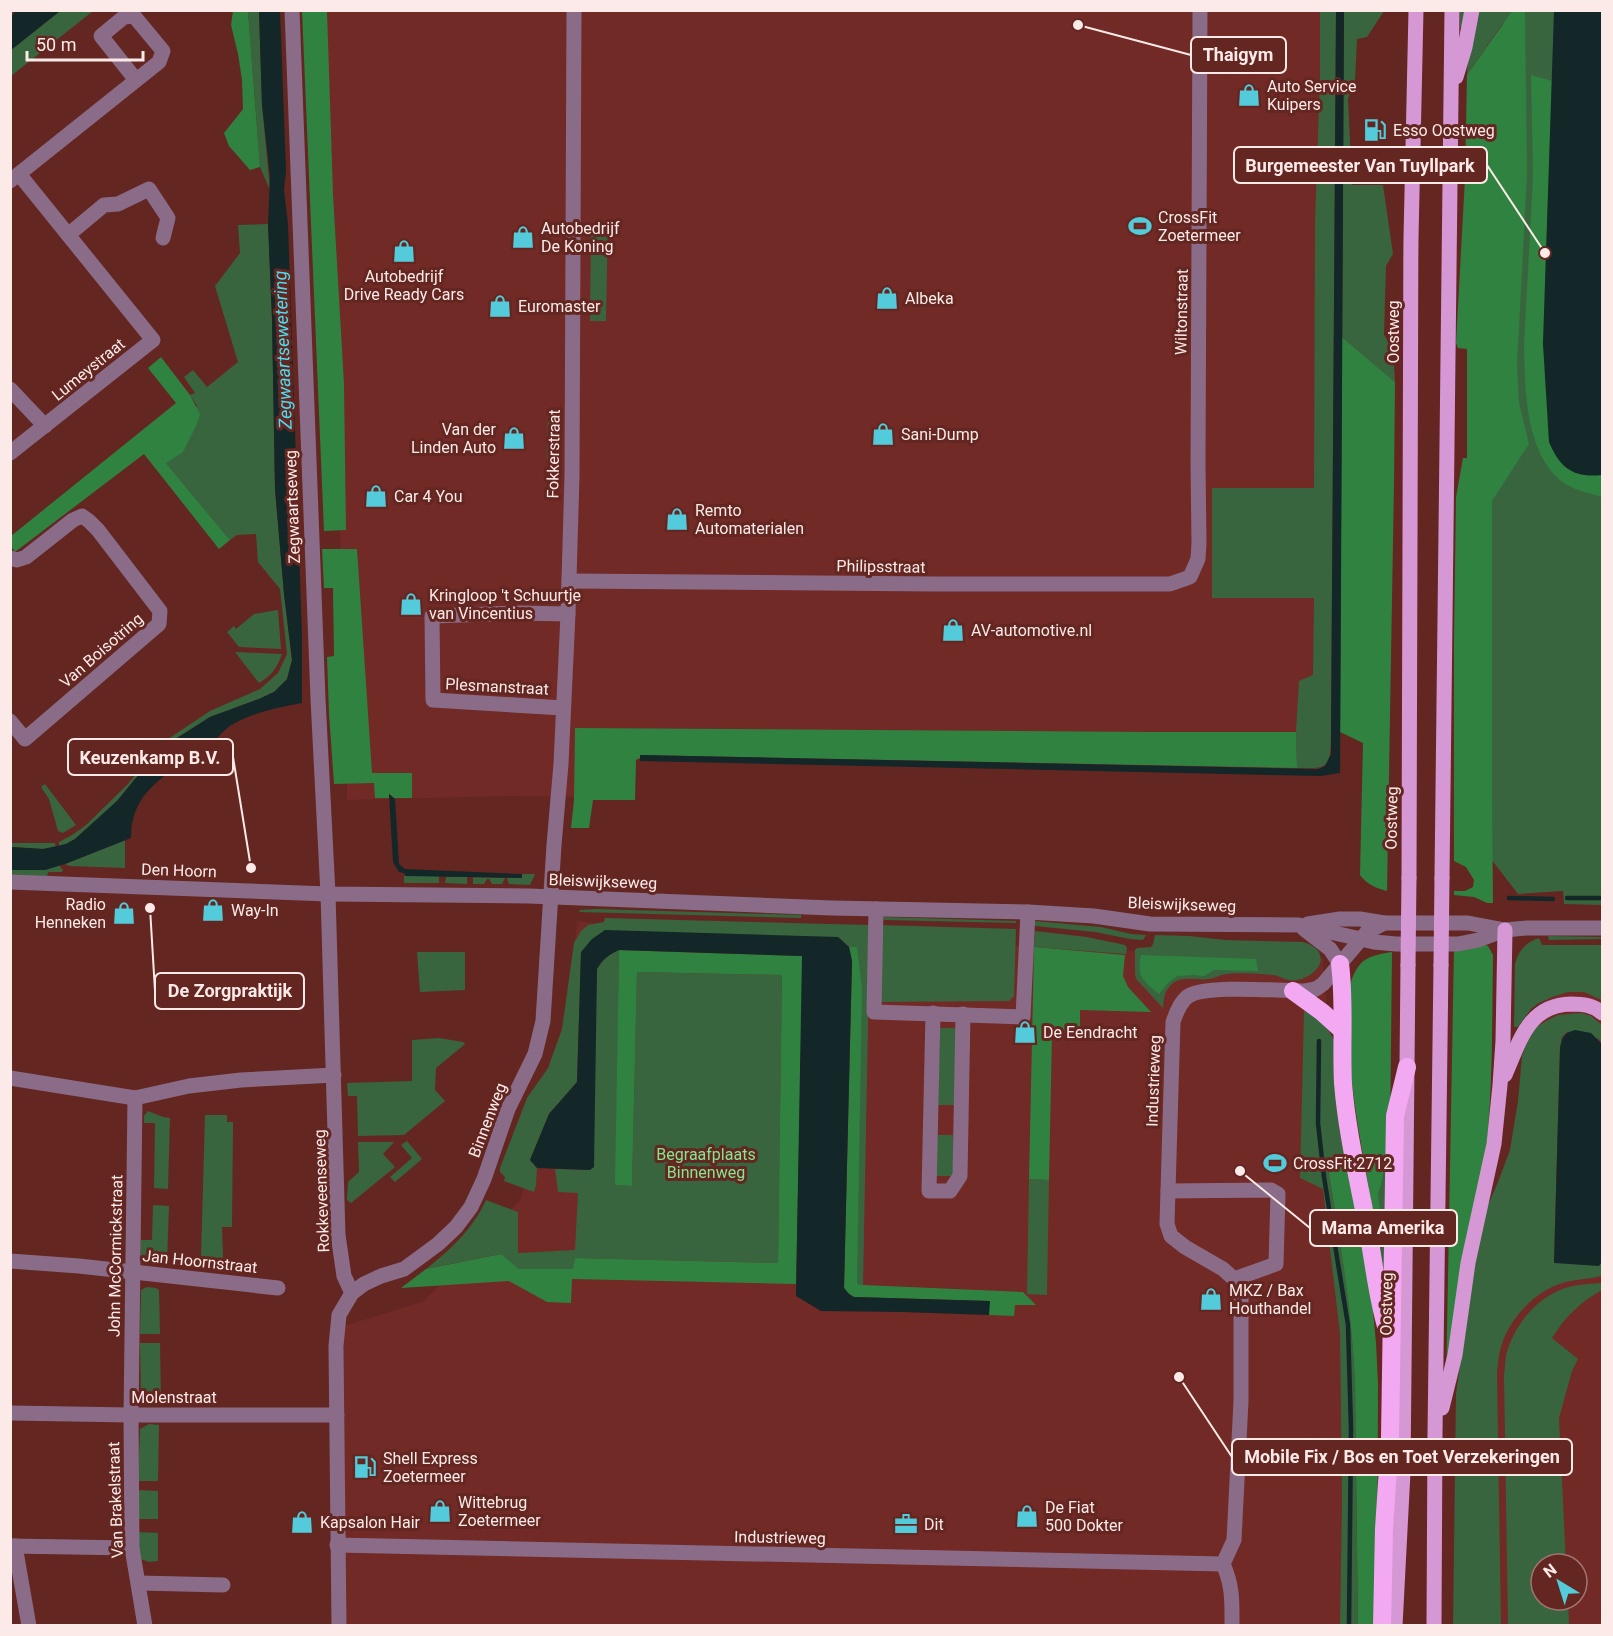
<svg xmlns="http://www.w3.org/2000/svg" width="1613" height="1636" font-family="Roboto,sans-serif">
  <rect width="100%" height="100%" fill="#642621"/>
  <g fill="#712a25" fill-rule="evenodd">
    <path d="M316 11H1340L1333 771 636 758 634 798 511 796 347 800V705L326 199Z"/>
    <path d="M577 921 710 940 958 942 1127 951 1323 958 1355 1358 1347 1625 342 1626 344 1326 424 1301 520 1200 562 1084 563 1059Z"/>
    <path d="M1602 954V1625L1493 1626 1487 1351 1539 1093 1540 955ZM1541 1564H1577V1600H1541Z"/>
  </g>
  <g fill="#38653e">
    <path d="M60 11H93L11 76V50Z"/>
    <path d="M248 11H259L262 105 270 190 260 167Z"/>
    <path d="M1320 11H1336L1331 736C1330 767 1329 769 1297 768L1296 732 1299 681 1313 675 1314 598H1212V488H1314L1315 223 1320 74Z"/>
    <path d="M1344 11H1384L1367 37 1357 39 1355 81 1348 99 1352 185H1383L1393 254 1386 266 1384 335 1393 349 1395 382 1342 337Z"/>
    <path d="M1460 11H1602V905L1564 904 1563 891 1518 894 1471 833 1503 23 1467 75 1468 57 1472 35 1460 27Z"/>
    <path d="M268 224 272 319 275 489 284 594 292 660 287 680 274 692 259 699 210 717 177 738 164 748 135 779 117 801 75 839 66 844 59 846V842L72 835 85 826 127 785 151 756 171 737 210 711 260 689 278 673 287 654 280 589 258 562 256 534 237 535 230 540 166 463 197 406 190 395 195 393 184 377 193 370 207 387 238 362 215 286 240 253 238 225Z"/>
    <path d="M591 224H608L606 321H590Z"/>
    <path d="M548 414H552V460H547Z"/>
    <path d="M278 610 281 649 239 647 227 632 234 626 236 629 254 614Z"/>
    <path d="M235 652 282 654C277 668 271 676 259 683Z"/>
    <path d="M45 784 76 825 63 833 58 831 49 799 41 787Z"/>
    <path d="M125 840V868L69 866 65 864Z"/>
    <path d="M11 843H55L56 847 43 849 11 847Z"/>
    <path d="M59 864 63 871 61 872H48L47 877 11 876V870H45Z"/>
    <path d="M404 874 405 876H439V883H404Z"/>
    <path d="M522 874H535L530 885 509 884 507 878H521Z"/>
    <path d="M446 877H467V884L445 883Z"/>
    <path d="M473 877 505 878 502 884H492L489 879H487L484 884H473Z"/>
    <path d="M596 909 801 915V918L579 912 580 910Z"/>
    <path d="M883 917 1016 921V923L884 920Z"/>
    <path d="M605 918 870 925 863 1285H859L857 1282V948L849 947 838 937 581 952 577 1082 549 1114 530 1160 537 1168 536 1185 534 1192 504 1181 505 1177 500 1172V1168L527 1098 548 1068 562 1029 574 943 581 931 588 925 604 922Z"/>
    <path d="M1035 921 1101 927 1131 934 1146 935 1143 940 1130 939 1095 932 1035 926Z"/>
    <path d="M879 925 1016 929 1014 996 1009 1001 878 1002Z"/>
    <path d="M1035 931 1087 937 1125 945 1127 948 1126 954 1034 947Z"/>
    <path d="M1155 935 1189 936 1225 940 1303 942C1332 950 1322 975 1297 980 1288 982 1282 977 1274 975 1263 974 1238 972 1227 974 1221 974 1216 978 1209 979 1197 981 1184 975 1173 983 1164 990 1164 998 1163 1008L1136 979 1135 974V950L1137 948 1151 947 1153 944Z"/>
    <path d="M1548 936 1602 937V939L1549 940Z"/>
    <path d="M1539 938 1542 945H1602V1000L1584 992H1568L1552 997 1539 1003 1531 1009 1518 1027H1514L1515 964C1518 951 1526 942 1539 938Z"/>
    <path d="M619 950 616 1185 632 1186 637 972 782 975 778 1263 575 1258 574 1269H519L500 1254 426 1269C450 1250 473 1229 486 1200L518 1212V1253L575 1250 578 1193 558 1192 555 1169 590 1170 597 969C603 959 608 955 619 950Z"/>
    <path d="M417 952H465V990L420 992Z"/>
    <path d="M1304 1011C1319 1016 1330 1029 1335 1043L1349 1164 1328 1169C1340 1240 1352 1311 1355 1383L1358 1625H1340L1342 1501 1340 1334 1323 1189 1300 1178Z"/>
    <path d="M1581 1013 1591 1016 1602 1025V1044L1599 1039 1567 1032 1562 1037 1560 1048 1554 1263 1602 1262V1253V1276C1590 1279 1578 1279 1566 1282 1538 1289 1513 1314 1503 1341 1499 1351 1498 1362 1497 1373L1501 1625 1453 1626 1456 1394 1469 1297 1485 1212 1498 1182 1510 1150 1518 1101 1522 1056 1527 1041 1535 1028 1546 1021 1558 1015Z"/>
    <path d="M940 1028H956L955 1105H938Z"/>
    <path d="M439 1038 463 1042 465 1044 436 1068 435 1090 445 1101 404 1135 358 1136 357 1096H348L347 1083 412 1081V1040Z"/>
    <path d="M148 1111 163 1117 170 1118 168 1189 154 1188 155 1123H144V1116Z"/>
    <path d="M205 1115H227V1122H233L232 1227H222L223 1258 201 1257Z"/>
    <path d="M937 1135H953V1176H936Z"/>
    <path d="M1390 1140 1388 1302 1378 1242V1194L1381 1184Z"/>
    <path d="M407 1141 422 1159 395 1182 390 1177 412 1158 401 1145Z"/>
    <path d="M358 1142H394L383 1154 395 1167 351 1203 347 1200 348 1182 359 1172Z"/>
    <path d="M1029 1179 1049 1180 1047 1295 1027 1294Z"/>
    <path d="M153 1205 169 1206 167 1262H163V1255L150 1254 149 1262 144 1261 141 1258V1240H152Z"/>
    <path d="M1602 1283V1290C1580 1302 1565 1317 1552 1338L1578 1359 1572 1371 1559 1418 1566 1564H1541V1600H1568L1569 1625H1508L1504 1375C1505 1369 1505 1362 1506 1356 1513 1326 1536 1298 1565 1288 1577 1284 1590 1284 1602 1283Z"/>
    <path d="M147 1287 156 1288 159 1290 160 1334H140L141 1290Z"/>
    <path d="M140 1343H160L161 1400 141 1401Z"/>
    <path d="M149 1424 159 1425 158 1481H138L140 1429Z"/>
    <path d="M137 1490 158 1491V1519H137Z"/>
    <path d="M138 1532 158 1533V1561L149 1562 138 1558Z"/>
  </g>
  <g fill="#308240">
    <path d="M233 11H248L260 167 250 170 229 146 224 133 243 109 242 80 238 54 231 25Z"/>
    <path d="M302 11H327L333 194 344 384 346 530 324 531Z"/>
    <path d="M1512 11H1525L1527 175 1517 366 1519 403 1529 444 1492 501V798L1493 903H1487L1474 897 1454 895V891H1465L1473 887 1474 880 1466 867 1454 861V639L1456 497 1463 458H1467V349L1458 348 1456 343 1465 178 1467 75Z"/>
    <path d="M1531 75 1552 81 1543 344 1545 368 1577 473 1602 475V497C1588 493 1572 490 1560 480 1525 451 1525 387 1524 345L1533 177Z"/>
    <path d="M1342 337 1395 382 1394 483 1387 891C1375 888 1367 884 1360 875L1363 743 1340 732Z"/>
    <path d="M161 357 190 395 200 414 197 424 183 452 166 463 230 540 219 549 144 454 15 552 11 546V536L176 403 148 368Z"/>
    <path d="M322 549H357L372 773H412V798H394L389 794V798H375L374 783 334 784 329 714 327 657 334 656 333 588H324Z"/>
    <path d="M575 728 1150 732H1296L1297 768 640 755V758L636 760 635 800H593L589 828H571L574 800Z"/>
    <path d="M1483 944 1488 946 1493 955C1492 1020 1493 1086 1486 1152L1446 1386 1454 949Z"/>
    <path d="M849 947H857L862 989 857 1282 859 1285H863L1023 1292 1036 1305H1015L1014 1316 989 1315V1301L854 1297 849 1294 844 1288 852 961Z"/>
    <path d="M1034 947 1125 955 1123 976 1128 987 1151 1012 1080 1010V1034L1052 1033 1049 1180 1029 1179Z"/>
    <path d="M619 950 803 956 796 1284 572 1279 571 1303 547 1302 509 1281 401 1288 426 1269 501 1254 519 1269H573L575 1258 778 1263 782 975 637 972 632 1186 615 1185Z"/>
    <path d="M1392 952 1390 1140 1381 1185 1378 1194 1383 1236 1378 1242C1370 1189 1358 1136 1352 1082 1348 1052 1351 1016 1350 985 1358 959 1367 956 1392 952Z"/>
    <path d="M1141 955 1256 959 1258 971 1214 970 1204 976 1193 975 1177 976 1167 984 1159 994C1144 981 1136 977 1141 955Z"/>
    <path d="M1349 1164 1371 1289 1376 1343 1378 1384 1377 1625H1358L1355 1383C1352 1311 1340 1240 1328 1168Z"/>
  </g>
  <g fill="#132628">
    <path d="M16 11V10L60 11 11 50V17Z"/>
    <path d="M259 11H280L286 171 284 190 288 224 302 636V703C277 708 258 711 235 723 224 728 217 740 208 747 180 767 141 783 133 820 131 825 131 832 131 838L65 864 45 870H11V847L43 849 66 844 75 839 117 801 135 779 164 748 177 738 210 717 259 699 274 692 287 679 292 660 284 594 275 489 272 319 268 224 270 176 262 105Z"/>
    <path d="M1336 11H1344L1340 773 1321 776 640 761V755L1318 769 1325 766 1331 754V736Z"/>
    <path d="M1554 11H1602V475C1573 478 1560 468 1549 442L1543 344Z"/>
    <path d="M389 794 395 799 399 864 405 869 522 874V878L405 876 404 873 399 872 393 862Z"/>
    <path d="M605 930 838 937 849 947 852 961 844 1288 849 1294 854 1297 990 1301 989 1315 902 1312 821 1311 796 1296 802 956 619 950C608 955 603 959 597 969L594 1167 590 1170 537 1168 530 1160 549 1114 577 1082 581 952 592 939Z"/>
    <path d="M1575 1030 1591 1033 1602 1044V1262L1599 1266 1554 1263 1560 1048C1562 1037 1564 1033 1575 1030Z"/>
  </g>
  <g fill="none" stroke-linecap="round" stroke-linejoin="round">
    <g stroke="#132628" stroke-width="4.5">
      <path d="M1509 898 1553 899"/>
      <path d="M1567 898H1602"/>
      <path d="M1319 1041 1318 1123 1324 1177 1348 1325 1351 1429 1349 1626"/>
    </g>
    <g stroke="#8a6c89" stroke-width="15">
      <path d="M292 10 318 699 328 894 338 1235 344 1276 352 1293"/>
      <path d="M10 181 159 62 163 51 134 16 124 17 101 36 136 80"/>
      <path d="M68 235 104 205 118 204 149 189 168 218 163 238"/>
      <path d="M10 389 45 426"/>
      <path d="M10 453 153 340 19 174"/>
      <path d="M10 558 17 560 26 557 73 520 82 516 89 521 98 530 160 611 159 624 25 739 10 721"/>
      <path d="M569 581 933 584H1170L1190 577 1198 559 1199 543 1198 464 1200 10"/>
      <path d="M563 708 433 700 432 616 517 613 568 614"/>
      <path d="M10 882 328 894 529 896 832 908 1028 912 1094 916 1150 924 1299 925 1374 942 1396 944H1458L1478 940 1505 930 1527 928H1602"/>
      <path d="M876 909 874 1012 1023 1017 1028 912"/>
      <path d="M1308 924 1340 919H1360L1384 923H1468L1505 930"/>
      <path d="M1304 929 1330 949 1340 964"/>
      <path d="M933 1013 929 1191H950L960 1176 963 1014"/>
      <path d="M10 1078 135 1098 189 1086 241 1080 334 1075"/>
      <path d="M135 1098 131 1415 132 1548 145 1626"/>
      <path d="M1168 1191 1271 1190 1278 1194 1276 1264 1234 1279"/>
      <path d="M10 1261 79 1266 278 1288"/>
      <path d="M10 1413 131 1415H337"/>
      <path d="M337 1545 1223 1564"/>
      <path d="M10 1546 132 1548"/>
      <path d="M15 1546 29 1626"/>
      <path d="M139 1583 223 1585"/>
      <path d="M339 1626 336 1346 339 1315 352 1293 364 1284 381 1276 404 1269 438 1244 456 1227 471 1207 484 1179 508 1109 535 1054 543 1021 554 845 561 764 568 614 572 476 574 10"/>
      <path d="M1232 1626C1232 1602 1233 1586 1223 1564L1234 1540 1241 1401V1296L1234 1279 1223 1269 1185 1247 1171 1236 1167 1224 1173 1022C1176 1013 1180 1003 1187 997 1204 984 1281 991 1305 991L1316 989 1323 984 1367 932 1384 923"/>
    </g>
    <g stroke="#d598d4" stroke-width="15">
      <path d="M1456 77 1465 47 1472 10"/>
      <path d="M1409 878C1411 664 1409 451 1411 238 1412 162 1415 86 1416 10"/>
      <path d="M1442 878 1452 10"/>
      <path d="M1505 1075C1520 1041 1528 1005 1571 1004 1583 1004 1593 1005 1602 1013"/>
      <path d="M1442 1408 1455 1355 1468 1263 1494 1144 1500 1085 1503 1041 1505 930"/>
      <path d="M1395 1626 1403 1472 1408 965"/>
      <path d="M1434 1626 1435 1434 1441 965"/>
    </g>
    <g stroke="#f3a9f2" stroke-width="18">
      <path d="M1340 964C1345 1003 1341 1043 1343 1083 1347 1133 1359 1182 1368 1231 1374 1263 1377 1295 1386 1326"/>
      <path d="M1293 991 1322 1012 1342 1030"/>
      <path d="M1382 1626 1384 1529 1390 1437 1395 1116 1407 1067"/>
    </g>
    <g stroke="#d598d4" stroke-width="15">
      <path d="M1408 965 1409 878"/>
      <path d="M1441 965 1442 878"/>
    </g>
  </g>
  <defs>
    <g id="shop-bare" transform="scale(1.8)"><path d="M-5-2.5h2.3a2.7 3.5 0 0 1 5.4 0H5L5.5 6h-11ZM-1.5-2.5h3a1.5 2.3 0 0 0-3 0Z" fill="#53cbda" stroke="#642621" stroke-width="2.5" paint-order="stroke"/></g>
    <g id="fuel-bare" transform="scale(1.8)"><path d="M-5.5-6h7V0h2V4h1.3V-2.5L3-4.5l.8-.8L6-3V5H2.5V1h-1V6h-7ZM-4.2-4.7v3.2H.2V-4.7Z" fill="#53cbda" stroke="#642621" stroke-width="2.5" paint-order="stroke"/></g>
    <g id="stadium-bare" transform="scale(1.8)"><path d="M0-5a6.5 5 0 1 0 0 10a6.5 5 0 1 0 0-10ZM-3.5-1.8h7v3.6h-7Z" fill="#53cbda" stroke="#642621" stroke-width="2.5" paint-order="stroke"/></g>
    <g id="office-bare" transform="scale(1.8)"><path d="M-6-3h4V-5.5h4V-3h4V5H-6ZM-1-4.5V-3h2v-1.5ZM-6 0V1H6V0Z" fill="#53cbda" stroke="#642621" stroke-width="2.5" paint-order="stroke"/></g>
  </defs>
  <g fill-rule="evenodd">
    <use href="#shop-bare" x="1249" y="95"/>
    <use href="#fuel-bare" x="1375" y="130"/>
    <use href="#stadium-bare" x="1140" y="226"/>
    <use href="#shop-bare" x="523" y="237"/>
    <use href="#shop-bare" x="404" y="251"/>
    <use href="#shop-bare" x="887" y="298"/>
    <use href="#shop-bare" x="500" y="306"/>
    <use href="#shop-bare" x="883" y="434"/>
    <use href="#shop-bare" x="514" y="438"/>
    <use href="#shop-bare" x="376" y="496"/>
    <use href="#shop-bare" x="677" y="519"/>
    <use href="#shop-bare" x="411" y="604"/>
    <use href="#shop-bare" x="953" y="630"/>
    <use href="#shop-bare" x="213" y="910"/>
    <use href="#shop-bare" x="124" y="913"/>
    <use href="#shop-bare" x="1025" y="1032"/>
    <use href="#stadium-bare" x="1275" y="1163"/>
    <use href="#shop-bare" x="1211" y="1299"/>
    <use href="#fuel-bare" x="365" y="1467"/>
    <use href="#shop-bare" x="440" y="1511"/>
    <use href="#shop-bare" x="1027" y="1516"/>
    <use href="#shop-bare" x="302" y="1522"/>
    <use href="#office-bare" x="906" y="1524"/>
  </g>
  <g text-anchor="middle" stroke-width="6" stroke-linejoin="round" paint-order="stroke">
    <g font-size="16" fill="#fbeae8" stroke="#642621" text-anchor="start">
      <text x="1267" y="92">Auto Service<tspan x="1267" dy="18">Kuipers</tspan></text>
      <text x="1393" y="136">Esso Oostweg</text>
      <text x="1158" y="223">CrossFit<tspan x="1158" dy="18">Zoetermeer</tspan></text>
      <text x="541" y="234">Autobedrijf<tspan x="541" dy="18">De Koning</tspan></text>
      <text x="404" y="282" text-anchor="middle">Autobedrijf<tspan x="404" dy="18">Drive Ready Cars</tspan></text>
      <text x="905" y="304">Albeka</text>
      <text x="518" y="312">Euromaster</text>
      <text x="496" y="435" text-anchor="end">Van der<tspan x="496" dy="18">Linden Auto</tspan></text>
      <text x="901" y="440">Sani-Dump</text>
      <text x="394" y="502">Car 4 You</text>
      <text x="695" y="516">Remto<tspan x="695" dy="18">Automaterialen</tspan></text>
      <text x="429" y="601">Kringloop 't Schuurtje<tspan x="429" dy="18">van Vincentius</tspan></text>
      <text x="971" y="636">AV-automotive.nl</text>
      <text x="106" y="910" text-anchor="end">Radio<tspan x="106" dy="18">Henneken</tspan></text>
      <text x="231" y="916">Way-In</text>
      <text x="1043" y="1038">De Eendracht</text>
      <text x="1293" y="1169">CrossFit 2712</text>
      <text x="1229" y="1296">MKZ / Bax<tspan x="1229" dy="18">Houthandel</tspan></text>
      <text x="383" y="1464">Shell Express<tspan x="383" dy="18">Zoetermeer</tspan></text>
      <text x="458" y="1508">Wittebrug<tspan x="458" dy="18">Zoetermeer</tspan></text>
      <text x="1045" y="1513">De Fiat<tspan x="1045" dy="18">500 Dokter</tspan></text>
      <text x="320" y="1528">Kapsalon Hair</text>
      <text x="924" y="1530">Dit</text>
    </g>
    <g font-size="16" fill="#fbeae8" stroke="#642621">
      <text transform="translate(1181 312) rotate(-89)" y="6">Wiltonstraat</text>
      <text transform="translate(1393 332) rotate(-90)" y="6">Oostweg</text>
      <text transform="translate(88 369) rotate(-39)" y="6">Lumeystraat</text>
      <text transform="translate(553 454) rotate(-89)" y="6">Fokkerstraat</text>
      <text transform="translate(292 507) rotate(-92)" y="6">Zegwaartseweg</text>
      <text transform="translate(881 566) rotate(1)" y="6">Philipsstraat</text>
      <text transform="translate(101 650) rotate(-41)" y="6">Van Boisotring</text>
      <text transform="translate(497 686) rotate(3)" y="6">Plesmanstraat</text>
      <text transform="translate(1391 818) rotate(-89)" y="6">Oostweg</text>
      <text transform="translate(179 870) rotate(2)" y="6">Den Hoorn</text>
      <text transform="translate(603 881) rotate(2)" y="6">Bleiswijkseweg</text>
      <text transform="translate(1182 904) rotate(2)" y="6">Bleiswijkseweg</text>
      <text transform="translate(1153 1081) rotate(-88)" y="6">Industrieweg</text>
      <text transform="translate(487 1120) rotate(-69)" y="6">Binnenweg</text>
      <text transform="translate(321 1191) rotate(-92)" y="6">Rokkeveenseweg</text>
      <text transform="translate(115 1256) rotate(-89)" y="6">John McCormickstraat</text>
      <text transform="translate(200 1261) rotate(6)" y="6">Jan Hoornstraat</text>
      <text transform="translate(1386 1304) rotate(-89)" y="6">Oostweg</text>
      <text x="174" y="1403">Molenstraat</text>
      <text transform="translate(115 1500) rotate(-92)" y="6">Van Brakelstraat</text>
      <text transform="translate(780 1537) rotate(1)" y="6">Industrieweg</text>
    </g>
    <g font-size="16" fill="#80e88f" stroke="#642621">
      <text x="706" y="1160">Begraafplaats<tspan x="706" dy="18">Binnenweg</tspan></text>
    </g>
    <g font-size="18" font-style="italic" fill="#49dff2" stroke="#642621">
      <text transform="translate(283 350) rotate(-92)" y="6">Zegwaartsewetering</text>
    </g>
  </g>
  <path fill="none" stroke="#fbeae8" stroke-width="2" d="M1078 25L1191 55M1545 253L1487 165M251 868L233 757M150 908L155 991M1240 1171L1310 1228M1179 1377L1232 1457"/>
  <g fill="#fbeae8" stroke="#642621" stroke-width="2">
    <circle cx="1078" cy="25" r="6"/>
    <circle cx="1545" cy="253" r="6"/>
    <circle cx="251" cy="868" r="6"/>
    <circle cx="150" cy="908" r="6"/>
    <circle cx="1240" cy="1171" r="6"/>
    <circle cx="1179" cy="1377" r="6"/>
  </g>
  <g fill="#642621" stroke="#fbeae8" stroke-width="2">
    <rect x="1191" y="37" width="95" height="36" rx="6"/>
    <rect x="1234" y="147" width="253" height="36" rx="6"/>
    <rect x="68" y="739" width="165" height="36" rx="6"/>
    <rect x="155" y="973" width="149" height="36" rx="6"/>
    <rect x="1310" y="1210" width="147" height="36" rx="6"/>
    <rect x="1232" y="1439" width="340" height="36" rx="6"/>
  </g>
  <g font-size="18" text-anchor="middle" font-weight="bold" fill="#fbeae8">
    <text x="1238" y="61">Thaigym</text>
    <text x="1360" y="172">Burgemeester Van Tuyllpark</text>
    <text x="150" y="764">Keuzenkamp B.V.</text>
    <text x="230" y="997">De Zorgpraktijk</text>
    <text x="1383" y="1234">Mama Amerika</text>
    <text x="1402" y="1463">Mobile Fix / Bos en Toet Verzekeringen</text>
  </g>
  <rect width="1613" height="1636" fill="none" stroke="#fbeae8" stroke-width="24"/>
  <g transform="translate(1559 1582) rotate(322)"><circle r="28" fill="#642621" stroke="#a07471" stroke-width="1.5"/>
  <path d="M0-4.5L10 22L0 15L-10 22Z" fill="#53cbda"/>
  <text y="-9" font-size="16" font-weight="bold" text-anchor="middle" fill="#fbeae8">N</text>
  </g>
  <path d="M27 51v9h116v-9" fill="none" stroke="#fbeae8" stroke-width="3"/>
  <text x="36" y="51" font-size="18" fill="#fbeae8" stroke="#642621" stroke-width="4.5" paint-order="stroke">50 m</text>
</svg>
